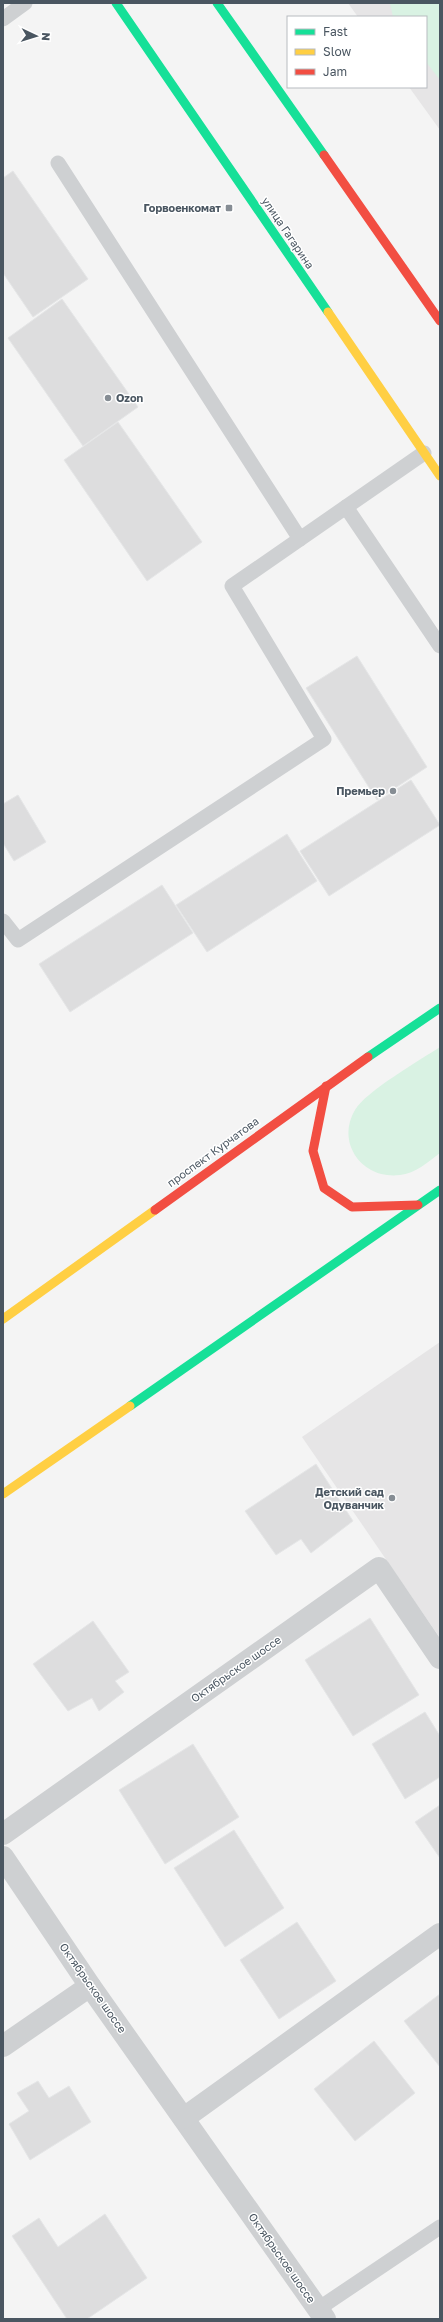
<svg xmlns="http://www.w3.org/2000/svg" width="443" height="2322" font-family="'Golos Text',sans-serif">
  <rect width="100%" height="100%" fill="#f4f4f4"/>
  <g fill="#e6e5e6">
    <path d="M348 3H440V130L409 87H426V17H358Z"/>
    <path d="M440 1342V1638L302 1437Z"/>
  </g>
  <g fill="#d9f2e3">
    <path d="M390 3H440V80L426 62V17H393Z"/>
    <path d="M440 1047V1153C429 1161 415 1174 400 1175 364 1180 335 1144 355 1110 365 1092 420 1060 440 1047Z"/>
  </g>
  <g fill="#ddddde" stroke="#e5e6e7">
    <path d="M13 171 88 279 33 317 3 273V178Z"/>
    <path d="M62 299 138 407 83 446 8 338Z"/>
    <path d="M118 422 202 542 147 581 64 460Z"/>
    <path d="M357 656 427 767 377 800 306 688Z"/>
    <path d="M411 780 440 825 329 896 300 851Z"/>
    <path d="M18 795 46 842 14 861 3 843V804Z"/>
    <path d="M287 834 317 881 207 952 176 905Z"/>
    <path d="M162 885 193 933 70 1012 39 964Z"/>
    <path d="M316 1464 353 1521 311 1553 301 1539 276 1555 245 1511Z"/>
    <path d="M370 1618 419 1695 353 1736 305 1660Z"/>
    <path d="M93 1621 129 1672 115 1681 124 1692 99 1711 92 1698 68 1711 33 1664Z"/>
    <path d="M425 1712 440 1736V1777L405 1799 372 1744Z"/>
    <path d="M193 1744 239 1817 165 1864 119 1790Z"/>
    <path d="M440 1805V1858L415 1822Z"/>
    <path d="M234 1830 284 1908 225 1947 174 1868Z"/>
    <path d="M297 1922 336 1981 279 2019 240 1960Z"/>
    <path d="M440 1994V2067L404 2021Z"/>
    <path d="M374 2041 415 2093 355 2141 314 2089Z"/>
    <path d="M38 2081 49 2098 69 2086 91 2122 30 2160 9 2124 29 2111 17 2093Z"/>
    <path d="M105 2214 147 2278 87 2319H67L12 2236 39 2218 58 2247Z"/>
  </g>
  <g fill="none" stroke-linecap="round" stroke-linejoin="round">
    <g stroke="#ced0d2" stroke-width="15">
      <path d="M3 19 25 3"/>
      <path d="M58 163 300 539"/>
      <path d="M346 507 440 646"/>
      <path d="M3 921 18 940 324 739 232 586 424 453"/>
      <path d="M318 2309 440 2227"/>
    </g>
    <g stroke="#ced0d2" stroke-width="22">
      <path d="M3 1834 379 1568 440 1658"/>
      <path d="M3 1857 90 1986 325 2319"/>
      <path d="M3 2046 90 1986"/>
      <path d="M184 2118 440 1934"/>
    </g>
    <g stroke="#16e098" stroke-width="9">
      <path d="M116 3 328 312"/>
      <path d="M217 3 324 155"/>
      <path d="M368 1057 440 1008"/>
      <path d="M130 1406 440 1190"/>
    </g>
    <g stroke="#ffcf43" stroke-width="9">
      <path d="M328 312 440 476"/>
      <path d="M3 1319 155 1210"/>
      <path d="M3 1494 130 1406"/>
    </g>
    <g stroke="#f24e42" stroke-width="9">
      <path d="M324 155 440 321"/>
      <path d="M326 1086 313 1151 324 1188 352 1207 418 1205"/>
      <path d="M155 1210 368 1057"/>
    </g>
  </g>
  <g fill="#868d94" stroke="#fff" stroke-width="1.5">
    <rect x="225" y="204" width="8" height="8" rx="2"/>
    <circle cx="108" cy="398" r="4"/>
    <circle cx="393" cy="791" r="4"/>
    <circle cx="392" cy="1498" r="4"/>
  </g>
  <g text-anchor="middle" stroke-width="3" stroke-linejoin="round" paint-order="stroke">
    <g font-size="11" font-weight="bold" fill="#4a5661" stroke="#fff" text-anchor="end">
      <text x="221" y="212">Горвоенкомат</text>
      <text x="116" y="402" text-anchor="start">Ozon</text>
      <text x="385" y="795">Премьер</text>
      <text x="384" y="1496">Детский сад<tspan x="384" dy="13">Одуванчик</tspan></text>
    </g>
    <g font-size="11" fill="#4a5661" stroke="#fff">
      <text transform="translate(288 233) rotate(56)" y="4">улица Гагарина</text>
      <text transform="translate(213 1152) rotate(-36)" y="4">проспект Курчатова</text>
      <text transform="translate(236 1669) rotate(-35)" y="4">Октябрьское шоссе</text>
      <text transform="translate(93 1988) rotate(55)" y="4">Октябрьское шоссе</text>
      <text transform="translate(282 2258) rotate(55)" y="4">Октябрьское шоссе</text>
    </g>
  </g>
  <rect width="443" height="2322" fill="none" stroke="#4a5661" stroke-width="8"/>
  <rect x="287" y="16" width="140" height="72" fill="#ffffff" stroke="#b7bbc0"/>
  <rect x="295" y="29" width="20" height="6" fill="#16e098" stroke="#b7bbc0"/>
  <text x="323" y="36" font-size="12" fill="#4a5661">Fast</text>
  <rect x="295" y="49" width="20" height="6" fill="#ffcf43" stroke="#b7bbc0"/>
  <text x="323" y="56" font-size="12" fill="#4a5661">Slow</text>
  <rect x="295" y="69" width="20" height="6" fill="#f24e42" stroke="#b7bbc0"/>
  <text x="323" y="76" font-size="12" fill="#4a5661">Jam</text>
  <g transform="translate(36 36) rotate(94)" stroke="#ffffff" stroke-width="3" paint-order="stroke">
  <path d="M0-3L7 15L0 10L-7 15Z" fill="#4a5661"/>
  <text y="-6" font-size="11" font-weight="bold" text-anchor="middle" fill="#4a5661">N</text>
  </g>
</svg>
